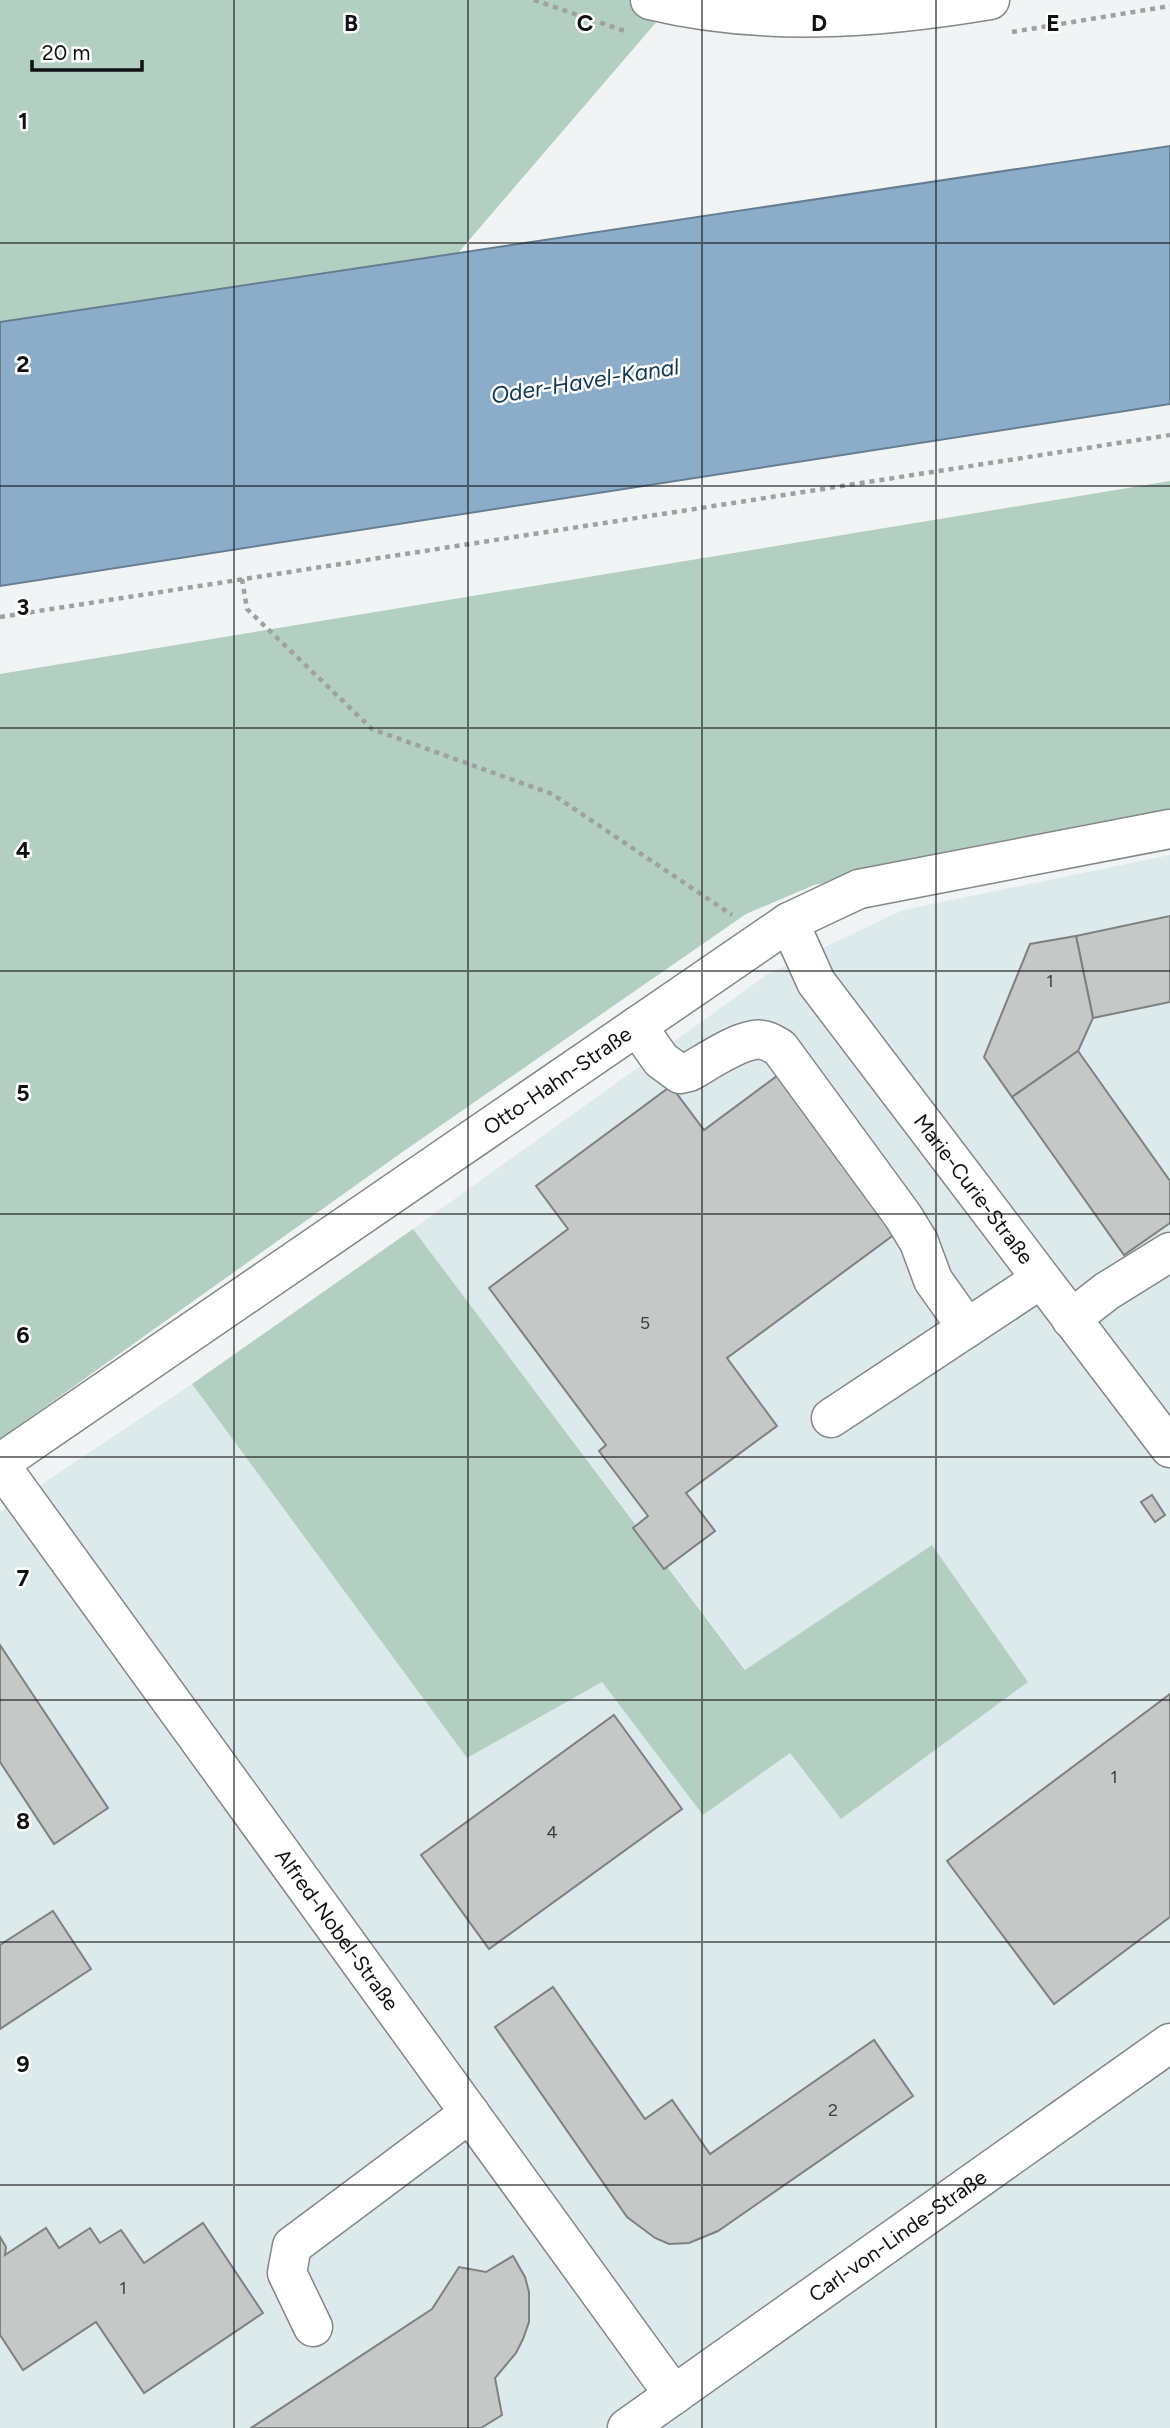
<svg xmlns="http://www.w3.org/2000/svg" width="1170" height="2428" font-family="Figtree,sans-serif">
  <rect width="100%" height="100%" fill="#f1f4f5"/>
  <path fill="#ddeaec" d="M1170 855V2428H0V1512L192 1384 467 1758 602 1682 703 1814 790 1753 841 1819 933 1545 746 1670 413 1229 768 974 903 910Z"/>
  <g fill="#b3cfc1">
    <path d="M0 0H652L671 5 458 253 0 322Z"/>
    <path d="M1170 481V811L814 885 746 914 401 1153 0 1439V674Z"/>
    <path d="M413 1229 745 1670 932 1545 1028 1682 841 1819 790 1753 703 1815 602 1682 467 1758 192 1384Z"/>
  </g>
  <path fill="#8cadc9" stroke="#677e92" stroke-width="2" d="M1170 146V404L0 586V322Z"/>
  <g fill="#c4c8c7" stroke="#7e8180" stroke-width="2">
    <path d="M1170 916V1002L1093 1018 1076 936Z"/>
    <path d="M1076 936 1093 1018 1078 1051 1012 1097 984 1057 1030 944Z"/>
    <path d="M1078 1051 1170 1181V1223L1124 1255 1012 1097Z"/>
    <path d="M781 1073 899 1231 727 1358 777 1426 686 1493 715 1531 664 1569 633 1528 648 1516 599 1451 606 1445 489 1288 568 1229 536 1186 671 1086 704 1130Z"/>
    <path d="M1152 1495 1165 1515 1155 1522 1141 1502Z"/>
    <path d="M0 1645 108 1808 54 1844 0 1762Z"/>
    <path d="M1170 1694V1917L1054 2004 947 1861Z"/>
    <path d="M614 1715 682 1809 489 1949 421 1855Z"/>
    <path d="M53 1911 91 1969 0 2029V1945Z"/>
    <path d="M553 1987 645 2119 672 2100 710 2154 874 2040 913 2096 718 2231 689 2243 669 2244 655 2238 627 2217 495 2027Z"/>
    <path d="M203 2223 263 2313 144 2393 96 2322 23 2370 0 2335V2237L6 2247 5 2255 46 2228 59 2248 90 2228 100 2243 121 2230 144 2263Z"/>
    <path d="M513 2256 525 2277 529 2292V2322L523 2339 516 2353 495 2378 502 2415 481 2428H251L432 2309 459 2267 486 2272Z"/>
  </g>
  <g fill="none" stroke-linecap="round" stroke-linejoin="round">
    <g stroke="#848788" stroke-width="41">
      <g id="minor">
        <path d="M650 0C762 27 877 19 990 0"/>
        <path id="s1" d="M789 922 816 982 1170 1448"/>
        <path d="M637 1026 661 1060 680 1074 689 1072C707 1062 734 1043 754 1040 764 1038 772 1043 780 1048L903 1216 919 1242 933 1280 967 1328"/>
        <path d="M1071 1319 1107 1291 1170 1252"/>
        <path d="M831 1418 1041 1279"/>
        <path id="s2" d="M0 1463 789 922 859 889 1170 829"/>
        <path id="s3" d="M0 1465 674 2395"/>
        <path d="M313 2327 287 2273 292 2246 470 2113"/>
        <path id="s4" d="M627 2428 1170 2043"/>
      </g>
    </g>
    <g stroke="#9ea0a1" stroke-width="4.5" stroke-dasharray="5 5" stroke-linecap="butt">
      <path d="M534 0 625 31"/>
      <path d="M1012 32 1170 6"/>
      <path d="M242 579 247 609 372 729 552 794 732 915"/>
      <path d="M0 617 1170 435"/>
    </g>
    <use href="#minor" stroke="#fff" stroke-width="38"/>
  </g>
  <path fill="none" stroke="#101112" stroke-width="2" stroke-opacity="0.55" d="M234 0V2428M468 0V2428M702 0V2428M936 0V2428M0 243H1170M0 486H1170M0 728H1170M0 971H1170M0 1214H1170M0 1457H1170M0 1700H1170M0 1942H1170M0 2185H1170"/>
  <g text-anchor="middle" stroke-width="5" stroke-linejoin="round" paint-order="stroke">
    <g font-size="18" fill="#3d3f3f">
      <text x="1050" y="987">1</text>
      <text x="645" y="1329">5</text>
      <text x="1114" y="1783">1</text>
      <text x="552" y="1838">4</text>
      <text x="833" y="2116">2</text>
      <text x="123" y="2294">1</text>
    </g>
    <g font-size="21" fill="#101112" stroke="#fff">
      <text dy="7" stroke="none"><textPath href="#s2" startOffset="676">Otto-Hahn-Straße</textPath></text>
      <text dy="7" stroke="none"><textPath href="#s1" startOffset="326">Marie-Curie-Straße</textPath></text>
      <text dy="7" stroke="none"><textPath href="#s3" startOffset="574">Alfred-Nobel-Straße</textPath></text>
      <text dy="7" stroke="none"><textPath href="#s4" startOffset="332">Carl-von-Linde-Straße</textPath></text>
    </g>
    <g font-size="23" font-style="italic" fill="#0f3855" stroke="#fff">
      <text transform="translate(585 381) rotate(-9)" y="8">Oder-Havel-Kanal</text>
    </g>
  </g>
  <g font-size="23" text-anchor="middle" font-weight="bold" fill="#101112" stroke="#fff" stroke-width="5" stroke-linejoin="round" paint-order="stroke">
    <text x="351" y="31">B</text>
    <text x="585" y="31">C</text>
    <text x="819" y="31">D</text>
    <text x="1053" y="31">E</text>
    <text x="23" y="129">1</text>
    <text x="23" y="372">2</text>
    <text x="23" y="615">3</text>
    <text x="23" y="858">4</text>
    <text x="23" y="1101">5</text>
    <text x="23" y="1343">6</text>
    <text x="23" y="1586">7</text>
    <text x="23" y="1829">8</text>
    <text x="23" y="2072">9</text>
  </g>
  <path d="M32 60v10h110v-10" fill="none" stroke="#101112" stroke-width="3.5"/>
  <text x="42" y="60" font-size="21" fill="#101112" stroke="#ffffff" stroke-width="5" paint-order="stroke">20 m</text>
</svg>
